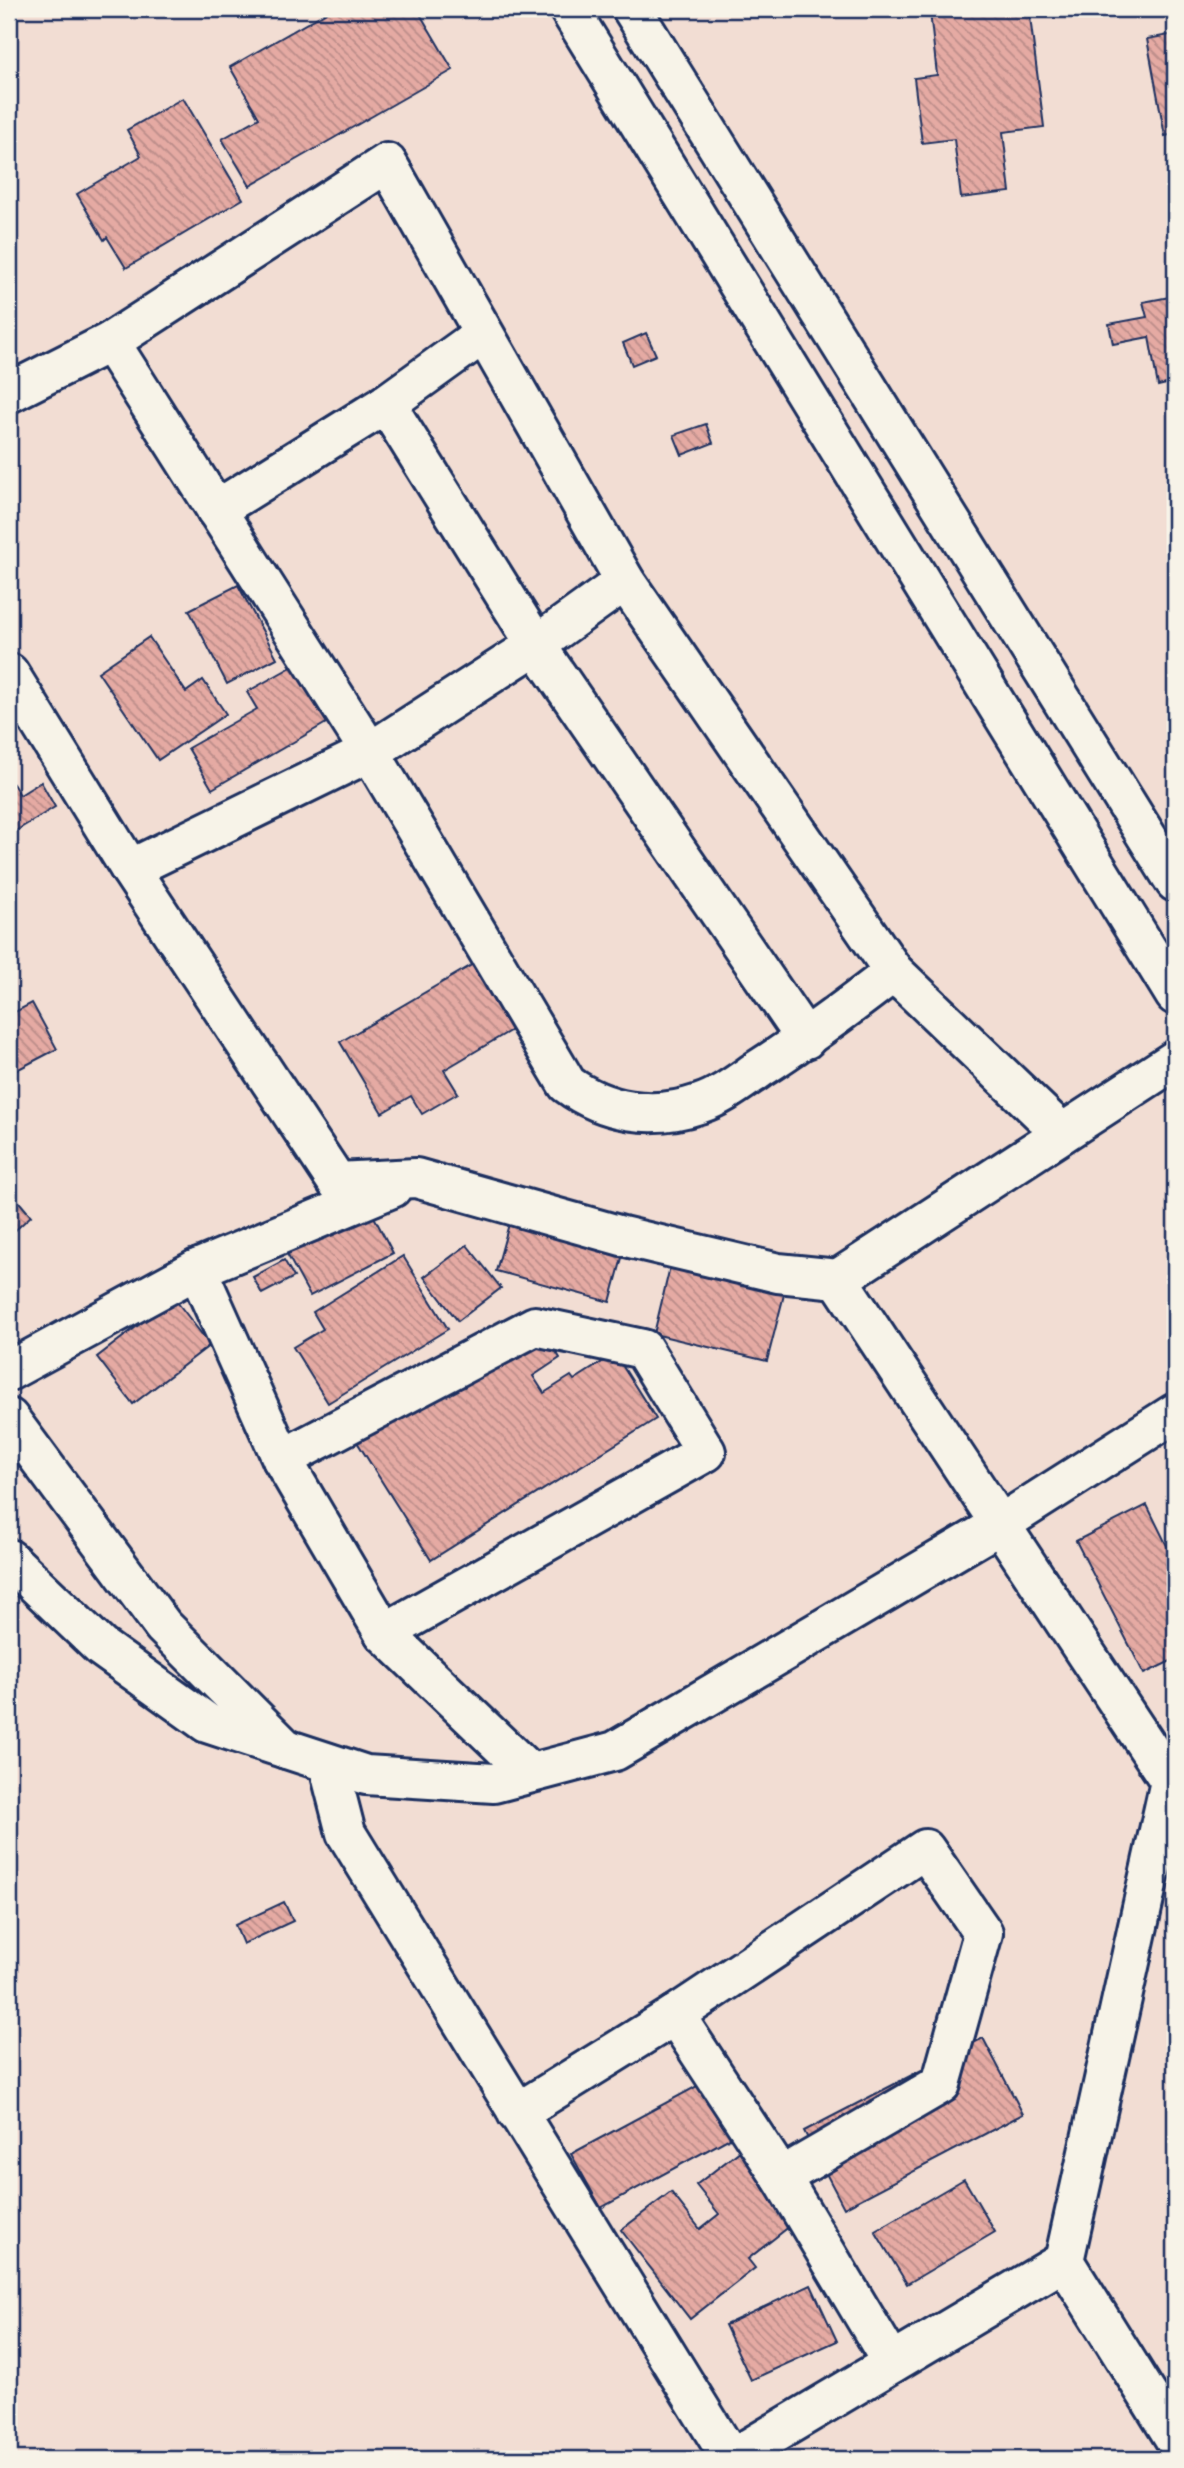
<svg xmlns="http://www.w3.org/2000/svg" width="1184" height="2468" font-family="Itim,sans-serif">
  <defs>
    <pattern id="building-back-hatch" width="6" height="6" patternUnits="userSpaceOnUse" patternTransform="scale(1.75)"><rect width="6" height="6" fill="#e5aaa3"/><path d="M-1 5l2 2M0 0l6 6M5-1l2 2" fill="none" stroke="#b98b88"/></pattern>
  </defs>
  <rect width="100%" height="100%" fill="#f2ddd3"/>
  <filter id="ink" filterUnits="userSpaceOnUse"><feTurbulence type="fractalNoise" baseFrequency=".0143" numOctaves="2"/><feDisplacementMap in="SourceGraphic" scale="14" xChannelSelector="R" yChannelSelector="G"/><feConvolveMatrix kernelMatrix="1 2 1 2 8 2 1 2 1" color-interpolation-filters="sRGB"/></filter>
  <g filter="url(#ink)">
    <g fill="url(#building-back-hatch)" stroke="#1b2f5e" stroke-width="2">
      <path d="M332 9H417L453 70 250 186 222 139 259 118 230 67Z"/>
      <path d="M958 9H1029L1044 127 1003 132 1010 192 961 198 954 139 922 143 914 78 937 75 930 12Z"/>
      <path d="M1175 34V134L1165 136 1147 39Z"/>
      <path d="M183 98 243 199 126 268 107 237 104 240 77 194 141 156 127 130Z"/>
      <path d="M1175 296V382L1158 386 1149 337 1113 344 1109 324 1147 317 1143 302Z"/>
      <path d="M646 333 656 355 632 365 623 343Z"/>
      <path d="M706 424 713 443 682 455 674 435Z"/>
      <path d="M238 585 277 658 227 684 189 610Z"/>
      <path d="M149 637 186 692 203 680 226 714 158 760 98 672Z"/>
      <path d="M295 665 328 722 212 789 188 748 257 709 247 692Z"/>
      <path d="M41 782 55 807 9 835V787L13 784 20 795Z"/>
      <path d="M482 959 520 1025 444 1070 458 1093 422 1114 411 1096 382 1113 340 1042Z"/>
      <path d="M32 1003 57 1049 9 1074V1015Z"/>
      <path d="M9 1190 31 1216 9 1236Z"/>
      <path d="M371 1211 393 1253 310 1296 287 1254Z"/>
      <path d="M512 1213 626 1243 610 1302 496 1271Z"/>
      <path d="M467 1245 501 1288 458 1321 424 1277Z"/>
      <path d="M674 1250 788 1279 767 1361 654 1334Z"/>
      <path d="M403 1256 448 1329 328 1403 293 1347 323 1329 313 1312Z"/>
      <path d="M284 1260 294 1277 262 1294 253 1277Z"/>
      <path d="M174 1298 210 1345 133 1404 97 1357Z"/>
      <path d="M533 1315 560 1358 533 1376 544 1393 571 1376 574 1380 615 1354 656 1419 431 1560 349 1429Z"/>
      <path d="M1147 1505 1175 1562V1659L1144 1674 1076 1541Z"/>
      <path d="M284 1902 293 1921 243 1944 235 1925Z"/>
      <path d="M983 2038 1023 2114 844 2208 804 2131Z"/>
      <path d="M723 2072 752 2126 601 2208 571 2154Z"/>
      <path d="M749 2144 804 2215 748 2259 755 2268 690 2319 621 2230 671 2192 700 2229 719 2214 696 2185Z"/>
      <path d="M964 2179 995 2232 907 2284 875 2231Z"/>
      <path d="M811 2285 837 2341 751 2380 725 2325Z"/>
    </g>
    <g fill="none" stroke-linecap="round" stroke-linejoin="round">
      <g stroke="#1b2f5e" stroke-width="44">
        <g id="minor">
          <path d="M110 342 370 752 567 1084C605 1112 653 1120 699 1104 721 1097 740 1082 759 1069 806 1039 850 1006 894 972"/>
          <path d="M9 393 110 342 387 163 625 581 894 972 1062 1133"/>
          <path d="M386 404 536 645 806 1039"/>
          <path d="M216 510 386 404 483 334"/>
          <path d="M9 673 130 869 337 1182 416 1178 622 1236 778 1273 838 1279 1175 1060"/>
          <path d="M130 869 370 752 536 645 625 581"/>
          <path d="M197 1269 282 1459 384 1633 530 1773"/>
          <path d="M838 1279 1170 1781 1064 2261 1175 2439"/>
          <path d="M9 1371 197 1269 392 1188"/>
          <path d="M9 1418 163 1626 286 1749"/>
          <path d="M282 1459 535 1326 643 1349 706 1452 384 1633"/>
          <path d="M328 1763 346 1833 731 2459 1064 2261"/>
          <path d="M675 2015 925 1849 983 1933 941 2084 781 2177"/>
          <path d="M517 2113 675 2015 781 2177 892 2363"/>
        </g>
      </g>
      <g stroke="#1b2f5e" stroke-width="44">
        <g id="tertiary">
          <path d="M569 9 1175 995"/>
          <path d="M632 9 1175 882"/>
        </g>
      </g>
      <g stroke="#1b2f5e" stroke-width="44">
        <path id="secondary" d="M9 1559 101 1647 207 1723 366 1775 494 1783 615 1751 999 1525 1175 1413"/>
      </g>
      <use href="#minor" stroke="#f7f3e8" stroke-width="38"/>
      <use href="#tertiary" stroke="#f7f3e8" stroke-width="38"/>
      <use href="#secondary" stroke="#f7f3e8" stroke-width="38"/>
    </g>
  </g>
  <rect width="1184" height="2468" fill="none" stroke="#f7f3e8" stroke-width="35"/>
  <rect x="18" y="18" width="1149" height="2433" fill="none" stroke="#1b2f5e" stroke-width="2.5" filter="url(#ink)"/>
</svg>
